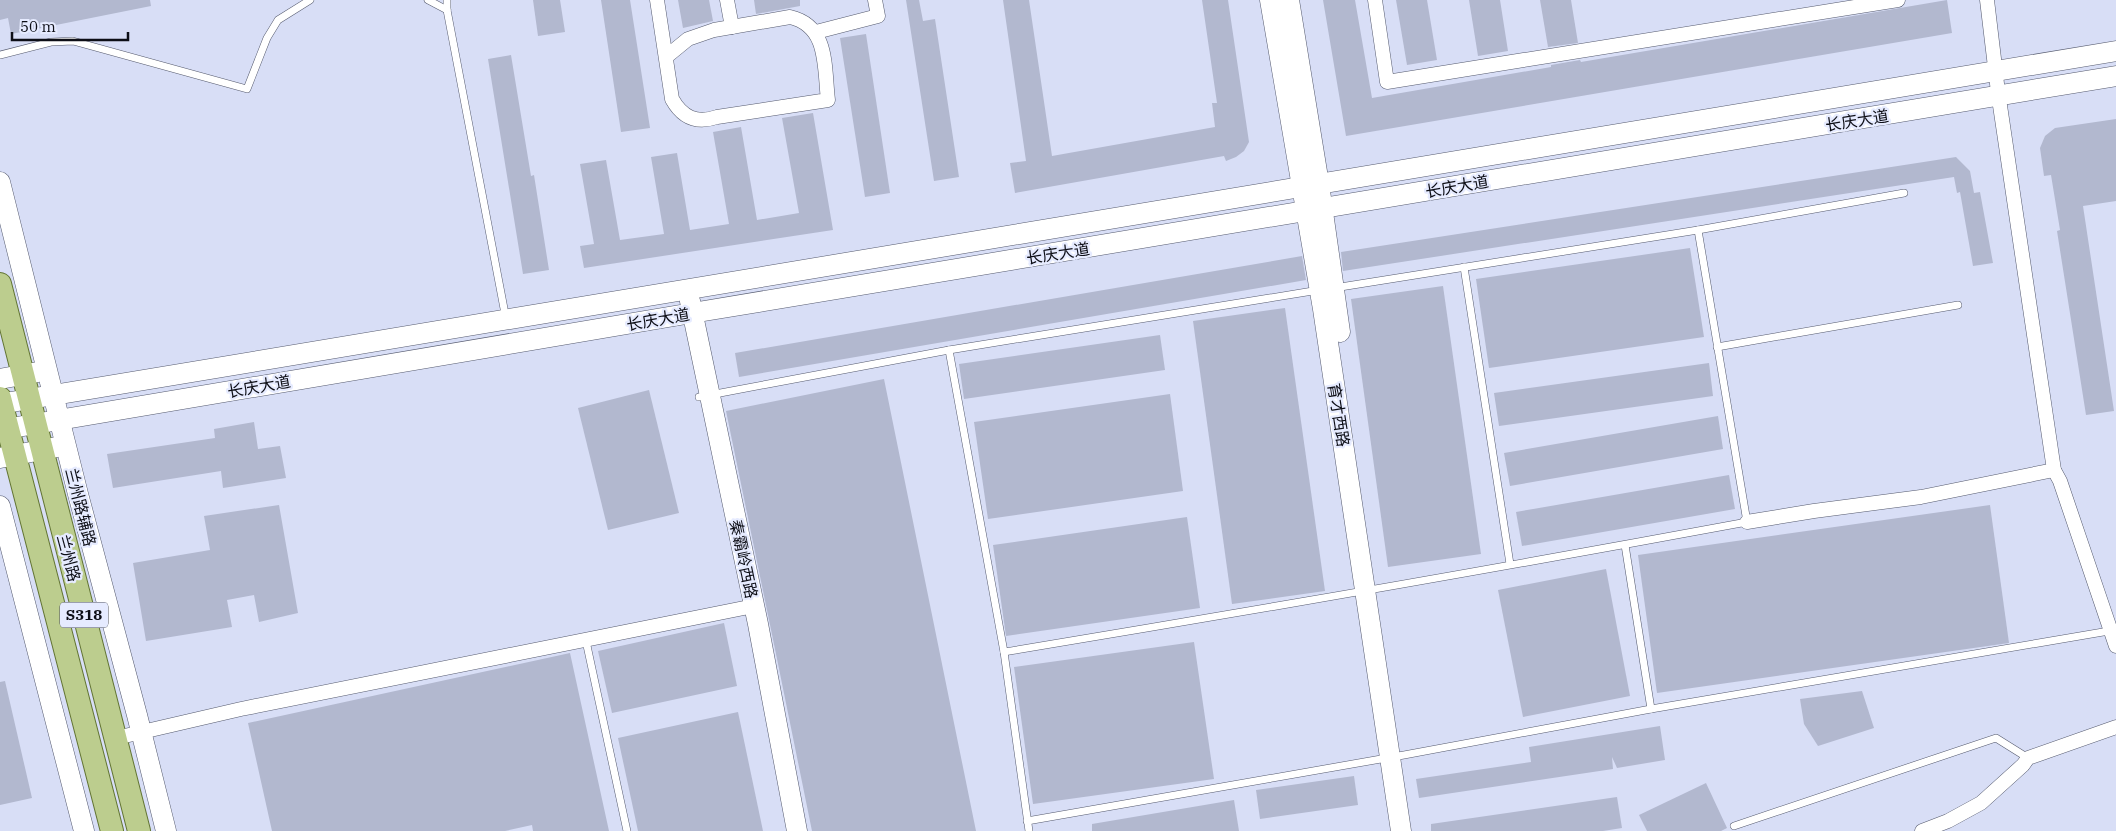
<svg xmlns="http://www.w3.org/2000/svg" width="2116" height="831" font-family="'IBM Plex Serif','Noto Sans SC',serif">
  <rect width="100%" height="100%" fill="#d8def6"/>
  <g fill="#b2b8cf">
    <path d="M0 0H150L151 6 11 34 8 18 0 20Z"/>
    <path d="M533 0H560L565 32 538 36Z"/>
    <path d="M601 0H630L650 128 621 132Z"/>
    <path d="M678 0H709L713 21 683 28Z"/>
    <path d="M754 0H800V6L756 14Z"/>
    <path d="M906 0H919L923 21 935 19 959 177 934 181Z"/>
    <path d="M1003 0H1029L1052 156 1215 127 1212 103H1217L1202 0H1228L1249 142 1244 151 1236 157 1226 161 1224 156 1015 193 1010 163 1026 161Z"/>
    <path d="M1323 0H1355L1372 98 1551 67V65L1580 60 1581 62 1947 0 1952 33 1346 136Z"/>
    <path d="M1396 0H1427L1437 60 1407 65Z"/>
    <path d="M1469 0H1500L1508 51 1478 56Z"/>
    <path d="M1540 0H1571L1578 43 1548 47Z"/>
    <path d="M866 34 890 193 865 197 840 38Z"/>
    <path d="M511 55 531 176 534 175 549 270 523 274 488 59Z"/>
    <path d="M813 113 833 230 584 268 580 246 594 244 580 164 606 160 620 240 664 234 651 157 677 153 690 230 729 224 713 132 741 127 757 220 799 213 782 118Z"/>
    <path d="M2116 119V201L2083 206 2114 411 2086 415 2057 231 2060 230 2051 175 2044 176 2040 148 2045 136 2055 128Z"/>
    <path d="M1956 157 1970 171 1974 193 1980 192 1993 263 1973 266 1960 192 1957 193 1954 177 1343 271 1341 252Z"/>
    <path d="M1690 248 1704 337 1489 368 1476 279Z"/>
    <path d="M1302 256 1306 280 739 377 735 353Z"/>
    <path d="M1443 286 1481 554 1388 567 1351 299Z"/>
    <path d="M1285 308 1325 591 1232 604 1193 321Z"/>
    <path d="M1160 335 1165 370 964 399 959 364Z"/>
    <path d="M1709 363 1713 396 1499 426 1494 393Z"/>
    <path d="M884 379 976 831H812L776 654 726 411Z"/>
    <path d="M649 390 679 513 608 530 578 408Z"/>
    <path d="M1170 394 1183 491 988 519 974 422Z"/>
    <path d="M1718 416 1723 449 1510 486 1504 453Z"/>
    <path d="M254 422 258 449 280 446 286 478 223 488 221 471 113 488 107 454 215 438 214 429Z"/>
    <path d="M1729 475 1735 509 1522 546 1516 512Z"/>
    <path d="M279 505 298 613 259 622 254 595 227 600 232 627 146 641 133 563 210 550 204 516Z"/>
    <path d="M1990 505 2009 643 1657 693 1638 555Z"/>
    <path d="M1187 517 1200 608 1006 636 993 545Z"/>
    <path d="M1606 569 1630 696 1523 717 1498 590Z"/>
    <path d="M724 623 737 686 612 713 598 651Z"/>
    <path d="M1194 642 1214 779 1033 804 1014 667Z"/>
    <path d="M570 653 609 831H533L532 825 505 831H272L248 723Z"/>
    <path d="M5 681 32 798 0 805V682Z"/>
    <path d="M1862 691 1874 728 1818 746 1804 724 1800 699Z"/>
    <path d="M738 712 763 831H638L618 738Z"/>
    <path d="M1660 726 1665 760 1617 768 1612 757 1613 769 1419 798 1416 779 1531 762 1529 747Z"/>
    <path d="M1354 776 1358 805 1260 819 1256 790Z"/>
    <path d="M1706 783 1727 828 1721 831H1647L1639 815Z"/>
    <path d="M1617 797 1622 828 1603 831H1431V824Z"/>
    <path d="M1234 800 1239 831H1092V824Z"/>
  </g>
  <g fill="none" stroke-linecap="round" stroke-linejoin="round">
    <g stroke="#555a6e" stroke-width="8">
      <g id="lane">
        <path d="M428 0 447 10"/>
        <path d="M447 0V10L506 319"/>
        <path d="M0 55 51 42 73 41 247 89 267 38 278 20 310 0"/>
        <path d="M1464 267 1510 564"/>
        <path d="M1334 288 1698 230 1904 193"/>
        <path d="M1717 347 1958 305"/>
        <path d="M949 350 1004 652 1029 831"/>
        <path d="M699 397 949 350 1319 290"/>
        <path d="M1625 545 1651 709"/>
        <path d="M586 641 627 831"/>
        <path d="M1004 652C1252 611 1499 568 1747 522L1698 230"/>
        <path d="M1027 821 1404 755 1651 709 2109 631"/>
        <path d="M1734 826 1996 738 2028 758"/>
      </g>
    </g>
    <g stroke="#555a6e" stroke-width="15">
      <g id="street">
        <path d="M657 0 672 99C682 117 696 124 717 117L828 100C824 67 829 26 790 17L714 30 688 39 666 57"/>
        <path d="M727 0 732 27"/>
        <path d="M1375 0 1387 82 1898 0"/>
        <path d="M1987 0 1998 92 2054 470 2060 481 2116 646"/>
        <path d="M816 32 878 16 875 0"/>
        <path d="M1747 522 1814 511 1921 497 2054 470"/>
        <path d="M116 738 241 709 754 606"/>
        <path d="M1922 831 1948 821 1981 803 2023 765 2028 758 2116 727"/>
      </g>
    </g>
    <g stroke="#555a6e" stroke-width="21">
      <g id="secondary">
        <path d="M1270 0 1323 309 1401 831"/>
        <path d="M1289 0 1319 184 1340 332"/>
        <path d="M0 182 78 494 137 715 166 831"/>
        <path d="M690 301 758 624 797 831"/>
        <path d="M0 379 38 372"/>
        <path d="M0 404 2116 51"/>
        <path d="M0 430 692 313 2116 76"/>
        <path d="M0 458 57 447"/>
        <path d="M0 506 84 831"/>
      </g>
    </g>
    <g stroke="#627433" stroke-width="24">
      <g id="primary">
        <path d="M0 284 139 831"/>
        <path d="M0 398 112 831"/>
      </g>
    </g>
    <use href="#lane" stroke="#fff" stroke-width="7"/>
    <use href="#street" stroke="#fff" stroke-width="14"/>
    <use href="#secondary" stroke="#fff" stroke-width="20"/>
    <use href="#primary" stroke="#bccd8e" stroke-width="22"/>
  </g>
  <g text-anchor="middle" stroke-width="4.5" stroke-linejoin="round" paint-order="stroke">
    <rect fill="#e6ebff" stroke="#4e505c" stroke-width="1" x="60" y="602.5" width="48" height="25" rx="4"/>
    <g font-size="15" font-weight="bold" fill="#0d0e16">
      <text x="84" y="620">S318</text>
    </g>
    <g font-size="16" fill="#0d0e16" stroke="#e6ebff">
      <text transform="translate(1857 120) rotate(-9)" y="6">长庆大道</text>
      <text transform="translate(1457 186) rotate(-10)" y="6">长庆大道</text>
      <text transform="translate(1058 253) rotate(-9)" y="6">长庆大道</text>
      <text transform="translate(658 319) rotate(-10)" y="6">长庆大道</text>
      <text transform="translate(259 386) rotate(-10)" y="6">长庆大道</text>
      <text transform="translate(1339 415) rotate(81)" y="6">育才西路</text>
      <text transform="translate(81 507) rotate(76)" y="6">兰州路辅路</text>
      <text transform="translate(69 558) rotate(75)" y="6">兰州路</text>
      <text transform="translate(744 559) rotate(78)" y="6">秦霸岭西路</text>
    </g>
  </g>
  <path d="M12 32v8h116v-8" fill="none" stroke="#0d0e16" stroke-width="2.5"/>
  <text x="20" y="32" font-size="15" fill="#0d0e16" stroke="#e6ebff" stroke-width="4" paint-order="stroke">50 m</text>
</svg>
